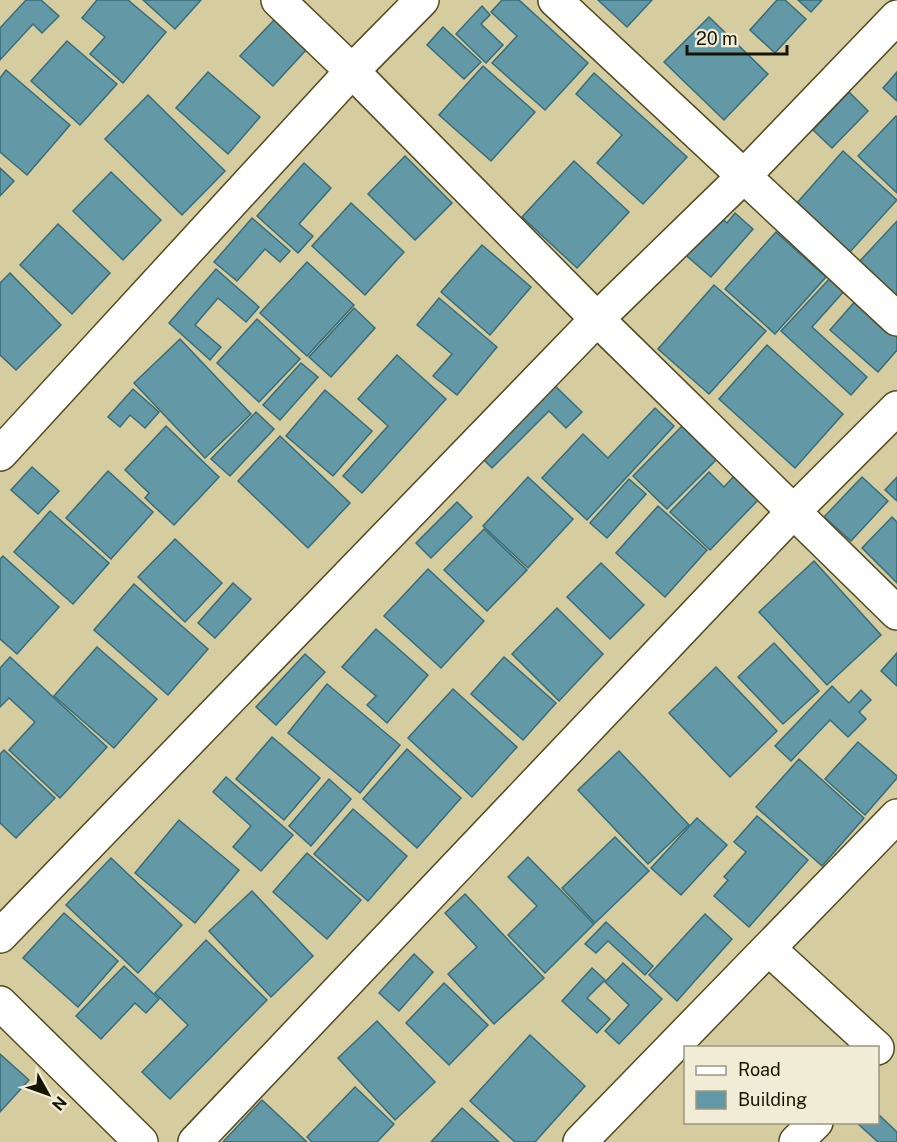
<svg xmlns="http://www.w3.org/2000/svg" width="897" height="1142" font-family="'Public Sans',sans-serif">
  <rect width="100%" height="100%" fill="#d5cc9f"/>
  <g fill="#6398a7" stroke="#376c7a" stroke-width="1.5">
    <path d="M26 0H41L59 16 42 33 33 24 0 60V28Z"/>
    <path d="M97 0H128L166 32 123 83 90 54 105 37 82 18Z"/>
    <path d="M143 0H201L175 29Z"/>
    <path d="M502 0H519L588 63 545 110 492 63 517 36 491 12Z"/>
    <path d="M598 0H652L627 27Z"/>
    <path d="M777 0H785L806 19 775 53 750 30Z"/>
    <path d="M798 0H822L811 12Z"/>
    <path d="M482 6 490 15 481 24 503 45 486 63 456 34Z"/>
    <path d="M709 17 768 74 724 120 664 62Z"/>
    <path d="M275 19 307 49 273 86 240 56Z"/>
    <path d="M443 27 481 62 464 79 427 45Z"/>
    <path d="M67 41 117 84 80 125 31 81Z"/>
    <path d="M483 66 535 112 491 161 439 115Z"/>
    <path d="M6 70 70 125 27 175 0 152V78Z"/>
    <path d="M208 72 260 117 228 154 176 108Z"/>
    <path d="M897 72V101L883 88Z"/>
    <path d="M594 73 687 157 643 204 597 163 622 135 576 94Z"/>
    <path d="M849 92 868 111 832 148 813 130Z"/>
    <path d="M148 95 225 171 182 215 105 139Z"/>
    <path d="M896 116 897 117V193L858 156Z"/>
    <path d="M843 151 897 200 849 253 796 204Z"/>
    <path d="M405 156 452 203 415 240 368 194Z"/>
    <path d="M574 161 629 212 577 268 522 217Z"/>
    <path d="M304 163 331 188 299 224 313 236 298 253 257 216Z"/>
    <path d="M0 168 14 181 0 196Z"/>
    <path d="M111 172 161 220 123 260 73 211Z"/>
    <path d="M351 203 404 252 365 295 312 246Z"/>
    <path d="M716 213 727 223 735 213 753 229 711 277 682 252Z"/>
    <path d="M252 218 290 251 280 262 265 249 237 281 214 262Z"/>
    <path d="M897 221V297L859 262Z"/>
    <path d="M58 224 110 273 72 314 20 265Z"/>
    <path d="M776 232 826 277 775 334 725 289Z"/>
    <path d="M482 245 531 287 490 335 441 292Z"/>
    <path d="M307 262 354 305 307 356 260 313Z"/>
    <path d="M216 269 259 307 246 322 218 298 195 325 221 347 210 360 169 323Z"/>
    <path d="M10 273 61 325 16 370 0 355V283Z"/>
    <path d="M832 276 846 289 812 327 867 377 851 395 781 331Z"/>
    <path d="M714 285 766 331 709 394 658 349Z"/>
    <path d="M439 298 497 347 457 395 433 376 452 354 417 325Z"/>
    <path d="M858 298 897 332V350L878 372 830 330Z"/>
    <path d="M354 308 375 328 331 377 309 357Z"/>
    <path d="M257 319 300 359 259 402 217 363Z"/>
    <path d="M180 339 251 414 205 458 134 383Z"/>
    <path d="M767 345 843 414 795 468 719 399Z"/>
    <path d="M397 355 446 399 362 493 343 476 388 426 358 399Z"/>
    <path d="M301 363 318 377 280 420 263 405Z"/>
    <path d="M553 384 582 412 566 428 549 411 492 468 481 457Z"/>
    <path d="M133 389 159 412 145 428 130 415 120 427 108 417Z"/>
    <path d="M325 390 372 431 333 476 286 436Z"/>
    <path d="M655 408 674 426 587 520 542 478 583 434 608 458Z"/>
    <path d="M256 412 274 429 230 476 211 459Z"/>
    <path d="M685 423 719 457 667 509 633 476Z"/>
    <path d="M166 426 219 477 174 525 145 498 149 493 125 470Z"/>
    <path d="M280 436 350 503 308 548 238 481Z"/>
    <path d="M32 467 59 491 38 514 11 490Z"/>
    <path d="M108 471 153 512 111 559 66 518Z"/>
    <path d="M709 472 724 487 735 475 760 498 710 550 670 512Z"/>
    <path d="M528 477 573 519 528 568 483 526Z"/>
    <path d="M862 477 888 501 851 541 824 517Z"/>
    <path d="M897 477V501L885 490Z"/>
    <path d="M629 479 646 494 607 538 590 523Z"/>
    <path d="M457 502 472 517 431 558 416 543Z"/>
    <path d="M658 506 707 550 665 597 616 553Z"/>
    <path d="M50 511 109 563 73 604 14 552Z"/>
    <path d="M892 517 897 522V583L862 548Z"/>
    <path d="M484 529 527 570 487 611 444 570Z"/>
    <path d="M175 539 222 583 185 622 138 577Z"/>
    <path d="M3 556 59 607 17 654 0 639V559Z"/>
    <path d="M814 561 881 635 827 685 759 612Z"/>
    <path d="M601 563 644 605 610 639 567 597Z"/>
    <path d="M428 569 484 621 441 668 384 616Z"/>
    <path d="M233 583 251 599 215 638 198 623Z"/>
    <path d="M134 584 208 649 168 695 94 630Z"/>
    <path d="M557 608 603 654 559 701 512 654Z"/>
    <path d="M376 629 428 675 387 723 367 705 376 696 342 667Z"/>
    <path d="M774 643 819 691 783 724 738 677Z"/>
    <path d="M97 647 157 699 114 748 54 696Z"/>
    <path d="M897 653V686L881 671Z"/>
    <path d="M305 654 325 672 276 725 256 707Z"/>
    <path d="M10 657 107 747 60 798 9 750 35 722 9 698 0 707V668Z"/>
    <path d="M504 657 556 703 523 740 471 694Z"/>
    <path d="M716 667 777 731 730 777 669 713Z"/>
    <path d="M327 684 400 745 360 793 288 733Z"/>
    <path d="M832 686 849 703 861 690 871 700 859 712 866 719 848 737 830 720 791 761 775 746Z"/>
    <path d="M453 689 517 747 472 797 408 738Z"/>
    <path d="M272 737 320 778 284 820 236 779Z"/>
    <path d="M858 742 897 776V778L865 815 825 779Z"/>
    <path d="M407 749 461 798 417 848 363 799Z"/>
    <path d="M4 750 55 798 16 838 0 823V754Z"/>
    <path d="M619 751 689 825 648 864 578 790Z"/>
    <path d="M799 759 864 818 822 866 756 807Z"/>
    <path d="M226 777 293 835 261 871 233 847 251 826 213 792Z"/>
    <path d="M329 779 351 799 311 846 289 826Z"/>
    <path d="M353 809 407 856 368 901 314 854Z"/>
    <path d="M757 816 808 860 749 927 714 896 728 880 724 877 746 852 734 842Z"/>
    <path d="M697 818 727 845 681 895 651 868Z"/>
    <path d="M179 820 239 870 195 923 135 873Z"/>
    <path d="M615 837 649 871 595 923 562 888Z"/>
    <path d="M307 853 361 900 327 939 273 892Z"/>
    <path d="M528 857 594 924 545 973 508 935 537 906 508 877Z"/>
    <path d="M111 858 182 925 138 973 66 905Z"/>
    <path d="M252 891 313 956 271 997 209 931Z"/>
    <path d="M465 894 544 978 494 1024 448 974 477 947 445 913Z"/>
    <path d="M64 913 118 961 78 1007 23 958Z"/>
    <path d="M705 914 732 939 677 1001 649 975Z"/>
    <path d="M606 922 653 966 645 975 608 941 596 953 585 944Z"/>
    <path d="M206 940 267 1000 170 1099 142 1072 188 1025 155 993Z"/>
    <path d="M414 954 433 972 399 1011 379 993Z"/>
    <path d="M623 963 662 999 619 1044 605 1031 629 1005 605 982Z"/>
    <path d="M124 966 159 999 146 1013 135 1003 101 1039 76 1016Z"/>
    <path d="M592 968 605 980 587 998 610 1019 597 1033 562 1001Z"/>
    <path d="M444 983 488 1025 449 1065 406 1023Z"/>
    <path d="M377 1021 435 1082 395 1120 338 1058Z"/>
    <path d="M530 1035 585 1086 535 1142H515L470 1101Z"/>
    <path d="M0 1054 29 1080 0 1112Z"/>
    <path d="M355 1087 394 1124 377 1142H312L307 1137Z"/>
    <path d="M262 1100 307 1142H223Z"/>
    <path d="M462 1108 499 1142H431Z"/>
    <path d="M878 1114 897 1132V1142H878L856 1122H878Z"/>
  </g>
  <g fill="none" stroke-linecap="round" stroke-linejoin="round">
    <g stroke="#534a20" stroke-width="36">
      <g id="street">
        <path d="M278 0 352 71 597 319 897 613"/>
        <path d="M555 0 897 319"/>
        <path d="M0 454 352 71 422 0"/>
        <path d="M0 936 597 319 744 176 897 17"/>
        <path d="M769 949 877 1048"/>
        <path d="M0 1003 141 1142"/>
        <path d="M195 1142 794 511 897 408"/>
        <path d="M580 1142 897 816"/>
        <path d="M796 1142 816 1122"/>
      </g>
    </g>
    <use href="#street" stroke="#fff" stroke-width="33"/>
  </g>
  <rect x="684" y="1046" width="195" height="78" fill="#f1ecd5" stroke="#9a9681" stroke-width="1.5"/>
  <rect x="696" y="1066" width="30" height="9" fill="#ffffff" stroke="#9a9681" stroke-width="1.5"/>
  <text x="738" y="1076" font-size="18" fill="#181404">Road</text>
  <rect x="696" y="1091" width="30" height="18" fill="#6398a7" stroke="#9a9681" stroke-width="1.5"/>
  <text x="738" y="1106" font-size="18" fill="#181404">Building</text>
  <g transform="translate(48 1094) rotate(130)" stroke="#f1ecd5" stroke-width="4.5" paint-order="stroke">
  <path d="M0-4.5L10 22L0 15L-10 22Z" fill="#181404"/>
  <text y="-9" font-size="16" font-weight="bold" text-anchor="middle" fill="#181404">N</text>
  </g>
  <path d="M687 45v9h100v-9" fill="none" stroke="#181404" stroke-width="3"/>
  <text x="696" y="45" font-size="18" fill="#181404" stroke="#f1ecd5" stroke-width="4.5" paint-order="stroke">20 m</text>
</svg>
